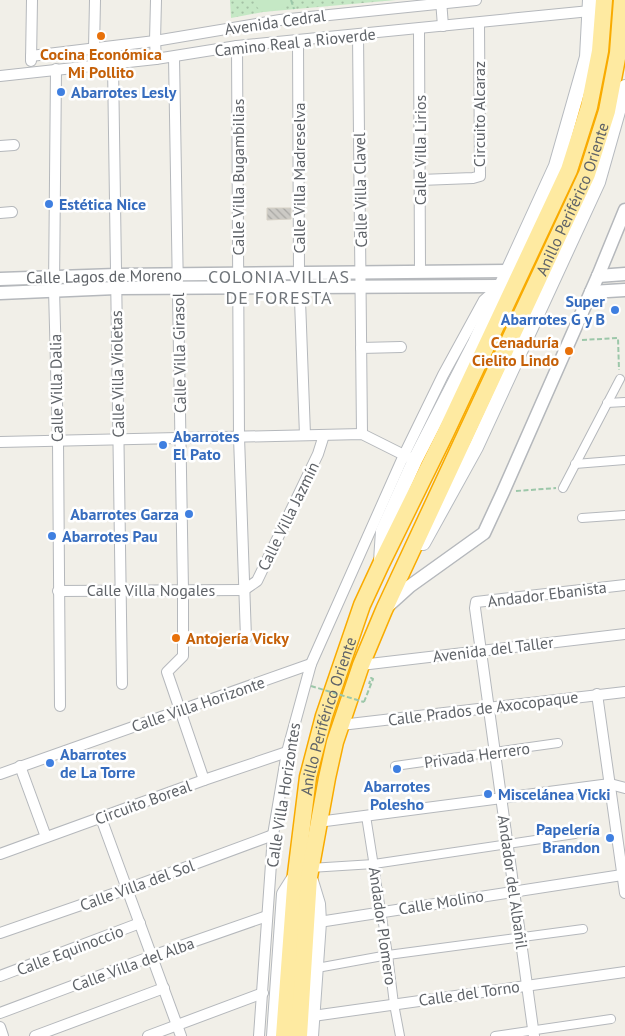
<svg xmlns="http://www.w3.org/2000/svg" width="625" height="1036" font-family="'PT Sans',sans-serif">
  <defs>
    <pattern id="green-dots" width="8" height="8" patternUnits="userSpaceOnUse" patternTransform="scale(1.25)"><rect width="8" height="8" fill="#c5e8c5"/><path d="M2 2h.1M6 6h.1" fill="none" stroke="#a3c0a4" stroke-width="1.8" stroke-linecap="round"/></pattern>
    <pattern id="building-back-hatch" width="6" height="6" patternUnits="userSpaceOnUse" patternTransform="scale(1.25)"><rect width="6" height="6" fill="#cccac5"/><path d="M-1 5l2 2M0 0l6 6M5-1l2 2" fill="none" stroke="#a9a8a4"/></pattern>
  </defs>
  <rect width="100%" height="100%" fill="#f1efe8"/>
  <path fill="url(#green-dots)" d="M230 0H396L263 12 231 18Z"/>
  <path fill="#c5e8c5" d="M256 0H287L288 3 281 9 263 12 257 7Z"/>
  <path fill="url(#building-back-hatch)" stroke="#d6d1c6" d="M267 208H291V219L267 220Z"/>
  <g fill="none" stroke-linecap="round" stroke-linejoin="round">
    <g stroke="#b5b8bc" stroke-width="10">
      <g id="pedestrian">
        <path d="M607 403 625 402"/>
        <path d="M575 464 625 460"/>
        <path d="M563 488 620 379"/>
        <path d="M582 518 625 515"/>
        <path d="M395 766 558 743"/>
        <path d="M366 816 388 955 394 1004 400 1036"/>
        <path d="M310 868 374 864 575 834"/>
        <path d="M317 968 388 955 583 929"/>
        <path d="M495 1036 611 1019"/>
      </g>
    </g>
    <g stroke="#b5b8bc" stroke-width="12">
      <g id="minor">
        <path d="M156 0 155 41 156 59"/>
        <path d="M441 0 443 26"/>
        <path d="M419 29 420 271"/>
        <path d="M358 35 362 434"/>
        <path d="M298 40 299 273 305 435"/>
        <path d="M237 46 239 437 246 638"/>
        <path d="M94 49 95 0"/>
        <path d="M31 56 155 41 280 20 476 0"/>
        <path d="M174 57 183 590V656L167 672 204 780"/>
        <path d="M31 61 32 0"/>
        <path d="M113 64 122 684"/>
        <path d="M56 69 54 289 58 441 60 706"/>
        <path d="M0 76 156 59 237 46 590 11"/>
        <path d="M0 146 14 145"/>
        <path d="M420 180 473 178 480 176 479 23"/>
        <path d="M0 213 12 212"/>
        <path d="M361 348 401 347"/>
        <path d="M0 442 362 434 408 457"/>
        <path d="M244 590 257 581 318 454 324 435"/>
        <path d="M58 591 244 590"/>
        <path d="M361 665 625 634"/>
        <path d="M597 694 625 893"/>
        <path d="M341 725 625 692"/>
        <path d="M20 766 46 837"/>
        <path d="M0 774 311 664"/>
        <path d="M101 818 181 1036"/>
        <path d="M318 822 610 784 625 788"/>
        <path d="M0 854 204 780 287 752"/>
        <path d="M319 922 622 875"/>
        <path d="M0 933 127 889 273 835"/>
        <path d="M0 976 140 923"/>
        <path d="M0 1013 152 956 267 916"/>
        <path d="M313 1016 625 972"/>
        <path d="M0 1027 3 1036"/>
        <path d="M35 1036 164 988"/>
        <path d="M148 1036 263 993"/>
        <path d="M259 1036 273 835 287 752 311 664 404 455 443 375 484 300 498 288"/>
        <path d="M534 1036 475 608 476 602 625 585"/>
      </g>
    </g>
    <g stroke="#b5b8bc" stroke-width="15">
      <g id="tertiary">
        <path d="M598 276 625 274"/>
        <path d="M0 279 116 275 508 271"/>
        <path d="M591 292 625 290"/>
        <path d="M0 293 116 288 501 286"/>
        <path d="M389 605 410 586 484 533 503 492 598 276 625 210"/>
      </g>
    </g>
    <g stroke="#b6babf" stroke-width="16">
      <g id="secondary">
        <path d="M423 543 476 447 598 182 625 87"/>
        <path d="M381 561 383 531 415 460 475 343 556 166 587 57 590 0"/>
        <path d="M311 881 318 904 319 922 311 1036"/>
        <path d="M274 1036 284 894 296 875"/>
      </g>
    </g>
    <g stroke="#f9ab00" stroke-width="19">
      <g id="trunk">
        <path id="s1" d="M284 1036 296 874 308 777 324 716 362 605 381 564 445 434 569 170 589 107 600 51 604 0"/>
        <path id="s2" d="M299 1036 309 877 327 778 335 742 361 665 384 610 587 174 607 111 618 53 622 0"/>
      </g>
    </g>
    <g stroke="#9cc7a9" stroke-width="2" stroke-dasharray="5 2.5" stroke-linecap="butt">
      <path d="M291 0 294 9"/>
      <path d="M582 340 618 338 619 370"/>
      <path d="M516 491 556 488"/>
      <path d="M364 702 373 679 371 678 369 684"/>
    </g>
    <use href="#pedestrian" stroke="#fff" stroke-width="8"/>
    <use href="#minor" stroke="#fff" stroke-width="10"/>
    <use href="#tertiary" stroke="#fff" stroke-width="12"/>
    <use href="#secondary" stroke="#fff" stroke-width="14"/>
    <use href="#trunk" stroke="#feeaa1" stroke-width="16"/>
    <path stroke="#9cc7a9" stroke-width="2" stroke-dasharray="5 2.5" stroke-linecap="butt" d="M311 686 364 702"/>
  </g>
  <g fill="#e8710a" stroke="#fff" stroke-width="2">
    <circle cx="101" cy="36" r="5"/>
    <circle cx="569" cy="351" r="5"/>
    <circle cx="176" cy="638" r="5"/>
  </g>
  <g fill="#3f7fe0" stroke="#fff" stroke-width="2">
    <circle cx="61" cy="92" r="5"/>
    <circle cx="49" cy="204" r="5"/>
    <circle cx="615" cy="310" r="5"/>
    <circle cx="163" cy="445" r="5"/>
    <circle cx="189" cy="514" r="5"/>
    <circle cx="52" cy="536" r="5"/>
    <circle cx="50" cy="763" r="5"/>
    <circle cx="397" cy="769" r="5"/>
    <circle cx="488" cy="794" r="5"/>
    <circle cx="610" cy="838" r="5"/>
  </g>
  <g text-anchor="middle" stroke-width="5" stroke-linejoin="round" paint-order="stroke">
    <g font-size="16" fill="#5f6368" stroke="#fff">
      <text transform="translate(275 22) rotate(-8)" y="6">Avenida Cedral</text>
      <text transform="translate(295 42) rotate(-6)" y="6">Camino Real a Rioverde</text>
      <text transform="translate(479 114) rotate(-90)" y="6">Circuito Alcaraz</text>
      <text transform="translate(420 150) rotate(-90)" y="6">Calle Villa Lirios</text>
      <text transform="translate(238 177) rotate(-90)" y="6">Calle Villa Bugambilias</text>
      <text transform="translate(299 178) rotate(-90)" y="6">Calle Villa Madreselva</text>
      <text transform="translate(360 190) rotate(-91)" y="6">Calle Villa Clavel</text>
      <text dy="6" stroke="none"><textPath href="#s2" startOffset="890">Anillo Periférico Oriente</textPath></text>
      <text transform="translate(104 276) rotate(-1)" y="6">Calle Lagos de Moreno</text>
      <text transform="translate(179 353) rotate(-91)" y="6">Calle Villa Girasol</text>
      <text transform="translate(117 374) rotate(-91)" y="6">Calle Villa Violetas</text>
      <text transform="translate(56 388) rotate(-91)" y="6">Calle Villa Dalia</text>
      <text transform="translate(288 516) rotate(-64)" y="6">Calle Villa Jazmín</text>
      <text x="151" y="596">Calle Villa Nogales</text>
      <text transform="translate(547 594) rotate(-7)" y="6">Andador Ebanista</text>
      <text transform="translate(493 649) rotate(-7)" y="6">Avenida del Taller</text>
      <text transform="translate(198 704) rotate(-19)" y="6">Calle Villa Horizonte</text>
      <text transform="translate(483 708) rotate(-7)" y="6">Calle Prados de Axocopaque</text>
      <text dy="6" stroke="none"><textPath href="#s1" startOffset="324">Anillo Periférico Oriente</textPath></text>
      <text transform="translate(477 755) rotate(-8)" y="6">Privada Herrero</text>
      <text transform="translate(283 795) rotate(-81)" y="6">Calle Villa Horizontes</text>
      <text transform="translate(143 802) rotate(-20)" y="6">Circuito Boreal</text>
      <text transform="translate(513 882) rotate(82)" y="6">Andador del Albañil</text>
      <text transform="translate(137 885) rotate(-20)" y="6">Calle Villa del Sol</text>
      <text transform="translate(441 902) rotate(-9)" y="6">Calle Molino</text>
      <text transform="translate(383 926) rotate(82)" y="6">Andador Plomero</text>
      <text transform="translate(70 950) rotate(-21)" y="6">Calle Equinoccio</text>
      <text transform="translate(133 964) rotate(-20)" y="6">Calle Villa del Alba</text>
      <text transform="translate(469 993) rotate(-8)" y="6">Calle del Torno</text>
    </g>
    <g font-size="16" font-weight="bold" fill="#c56008" stroke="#fff">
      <text x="101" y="60">Cocina Económica<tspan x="101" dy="18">Mi Pollito</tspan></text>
      <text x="559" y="348" text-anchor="end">Cenaduría<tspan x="559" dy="18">Cielito Lindo</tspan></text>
      <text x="186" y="644" text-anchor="start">Antojería Vicky</text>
    </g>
    <g font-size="16" font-weight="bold" fill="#366cbe" stroke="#fff" text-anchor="start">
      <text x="71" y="98">Abarrotes Lesly</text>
      <text x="59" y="210">Estética Nice</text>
      <text x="605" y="307" text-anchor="end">Super<tspan x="605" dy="18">Abarrotes G y B</tspan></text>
      <text x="173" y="442">Abarrotes<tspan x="173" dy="18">El Pato</tspan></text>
      <text x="179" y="520" text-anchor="end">Abarrotes Garza</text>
      <text x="62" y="542">Abarrotes Pau</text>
      <text x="60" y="760">Abarrotes<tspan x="60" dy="18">de La Torre</tspan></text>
      <text x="397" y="792" text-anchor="middle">Abarrotes<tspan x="397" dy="18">Polesho</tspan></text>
      <text x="498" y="800">Miscelánea Vicki</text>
      <text x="600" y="835" text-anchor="end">Papelería<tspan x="600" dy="18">Brandon</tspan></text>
    </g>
    <g font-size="18" letter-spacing="1" fill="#70757a" stroke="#fff">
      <text x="279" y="283">COLONIA VILLAS<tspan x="279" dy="21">DE FORESTA</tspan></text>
    </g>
  </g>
</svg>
